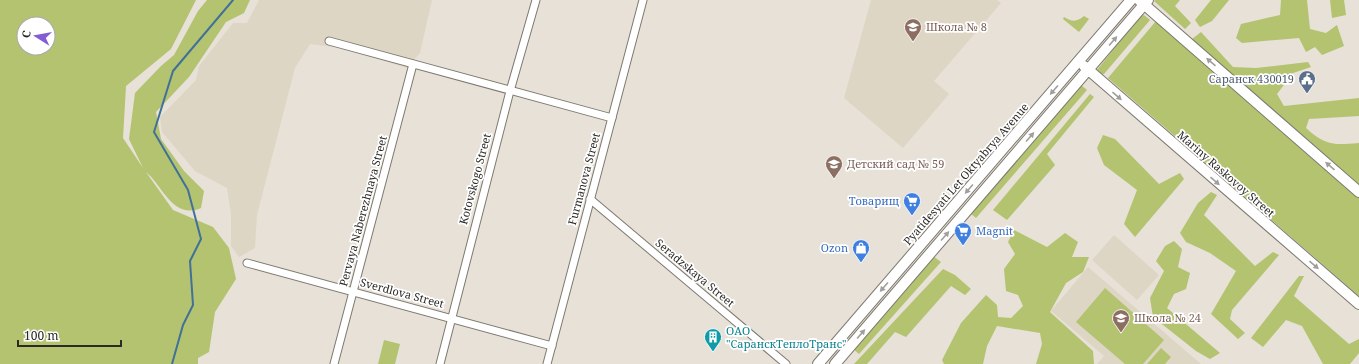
<svg xmlns="http://www.w3.org/2000/svg" width="1359" height="364" font-family="'Noto Serif',serif">
  <rect width="100%" height="100%" fill="#e7e1d7"/>
  <g fill="#ded6c5">
    <path d="M259 0H432L420 53 407 68 341 48 310 44 295 68 257 215 255 248 239 257 231 246V214L227 188 195 171 162 132 160 117 196 80 199 66 233 23H247Z"/>
    <path d="M871 0H997L1001 3 934 81 949 94 903 148 844 98Z"/>
    <path d="M1114 235 1159 275 1137 300 1092 260Z"/>
    <path d="M1088 267 1201 364H1097L1104 356 1051 311Z"/>
  </g>
  <g fill="#b3c370" fill-rule="evenodd">
    <path d="M0 0H196L171 49 126 86 123 138 143 168 129 139 135 93 161 66 174 55 198 11 207 0H250L244 13 226 22 189 77 156 112 161 139 184 171 204 191 201 208C173 220 163 186 146 172L173 210 213 227 229 248 236 279 215 312 209 352 198 358V364H0ZM24 24H48V48H24Z"/>
    <path d="M1155 0H1180L1175 6 1191 23 1185 29 1154 1Z"/>
    <path d="M1211 0H1229L1212 21 1200 27 1195 20Z"/>
    <path d="M1281 0H1307L1310 29 1326 33 1337 25 1344 46 1322 55 1315 47 1306 52 1299 38 1242 43 1236 38 1241 24 1280 15Z"/>
    <path d="M1330 0H1344L1346 15 1332 18Z"/>
    <path d="M1144 15 1150 20 1104 74 1100 75 1097 70 1139 17Z"/>
    <path d="M1084 16 1089 19 1079 32 1063 19 1064 17C1072 22 1077 22 1084 16Z"/>
    <path d="M1156 21 1359 196V296L1108 78Z"/>
    <path d="M1201 32 1233 67 1256 68 1308 62 1311 67 1293 73 1277 94 1284 106 1359 98V116L1309 119 1306 128C1326 146 1333 145 1359 143V187L1192 39Z"/>
    <path d="M1081 85 1087 90 976 218 970 213Z"/>
    <path d="M1090 94 1094 97 1047 154 1055 165 1007 220 993 210Z"/>
    <path d="M1103 135 1115 139 1159 184 1180 173 1184 179 1135 237 1124 224 1137 190 1104 165 1097 148Z"/>
    <path d="M1211 192 1217 195 1204 215 1255 266 1273 252 1279 255 1232 310 1230 319 1245 333 1238 339 1211 314 1236 271 1210 253 1186 242 1180 233 1198 203Z"/>
    <path d="M1014 230 1047 247 1065 233 1078 242 1072 257H1089L1083 272 1066 283 1050 312 1093 351 1094 364H1036L1042 344 1040 333 997 326 987 346 983 364H944L942 360 961 323 986 295 997 305 998 317 1011 318 1023 306 1018 295 1006 291 1004 269 1015 254 1008 242Z"/>
    <path d="M1174 241 1182 249 1178 267 1190 273 1186 289 1174 294 1167 308 1220 353 1210 359 1196 351 1153 317 1150 298 1164 271 1156 261 1165 246Z"/>
    <path d="M933 256 941 262 859 354 852 348Z"/>
    <path d="M943 269 955 275 971 289 965 295 951 286 906 337 895 332 867 364H854Z"/>
    <path d="M1299 276H1304L1294 296 1349 344 1359 339V353L1350 364H1323L1302 326 1286 320 1263 347 1251 338Z"/>
    <path d="M1105 288 1164 340 1143 364H1125L1076 322Z"/>
    <path d="M384 340 400 344 395 364H378Z"/>
    <path d="M1161 348 1171 357 1165 364H1147Z"/>
  </g>
  <g fill="none" stroke-linecap="round" stroke-linejoin="round">
    <path stroke="#417098" stroke-width="2" d="M172 364 183 325 193 305 190 261 201 239 188 190 154 132 173 71 233 0"/>
    <g stroke="#7e7970" stroke-width="9">
      <g id="street">
        <path d="M329 41 612 118"/>
        <path d="M590 199 786 364"/>
        <path d="M247 263 552 346"/>
        <path d="M334 364 413 64"/>
        <path d="M440 364 510 91 536 0"/>
        <path d="M547 364 643 0"/>
      </g>
    </g>
    <g stroke="#7e7970" stroke-width="12">
      <g id="secondary">
        <path d="M1139 0 1359 192"/>
        <path d="M1084 66 1359 304"/>
        <path d="M818 364 1131 0"/>
        <path d="M835 364 1148 0"/>
      </g>
    </g>
    <use href="#street" stroke="#fff" stroke-width="7"/>
    <use href="#secondary" stroke="#fff" stroke-width="10"/>
  </g>
  <defs><path id="oneway-solid" d="M-6-.8H1V-3.2L6.5 0L1 3.2V.8H-6Z"/></defs>
  <g fill="#a09f9d">
    <use href="#oneway-solid" transform="translate(1113 41) rotate(-49)"/>
    <use href="#oneway-solid" transform="translate(1211 62) rotate(-139)"/>
    <use href="#oneway-solid" transform="translate(1054 90) rotate(131)"/>
    <use href="#oneway-solid" transform="translate(1117 96) rotate(41)"/>
    <use href="#oneway-solid" transform="translate(1030 137) rotate(-49)"/>
    <use href="#oneway-solid" transform="translate(1330 166) rotate(-139)"/>
    <use href="#oneway-solid" transform="translate(1215 181) rotate(41)"/>
    <use href="#oneway-solid" transform="translate(969 189) rotate(131)"/>
    <use href="#oneway-solid" transform="translate(945 236) rotate(-49)"/>
    <use href="#oneway-solid" transform="translate(1314 265) rotate(41)"/>
    <use href="#oneway-solid" transform="translate(884 287) rotate(131)"/>
    <use href="#oneway-solid" transform="translate(861 334) rotate(-49)"/>
  </g>
  <defs>
    <g id="school-pin" transform="scale(0.9)"><path d="M0 17L-7.5 6A9.5 9.5 0 1 1 7.5 6Z" fill="#8d6e63" stroke="#fff"/><path d="M0-5L7-2L0 1L-7-2ZM-4 1L0 2.5L4 1V4Q0 6-4 4Z" fill="#fff"/></g>
    <g id="civic-pin" transform="scale(0.9)"><path d="M0 17L-7.5 6A9.5 9.5 0 1 1 7.5 6Z" fill="#5c6f8a" stroke="#fff"/><path d="M-.6-6.5H3V-4.5H.6V-3L4-1V1h2V6H-6V1h2V-1L-.6-3ZM-1.2 2.5V6h2.4V2.5Z" fill="#fff"/></g>
    <g id="supermarket-pin" transform="scale(0.9)"><path d="M0 17L-7.5 6A9.5 9.5 0 1 1 7.5 6Z" fill="#3f7fe0" stroke="#fff"/><path d="M-6-5.5h2.5l.6 2H6L4.5 2H-2.5L-4.4-4H-6ZM-1.5 3.2a1.3 1.3 0 1 0 .1 0ZM3 3.2a1.3 1.3 0 1 0 .1 0Z" fill="#fff"/></g>
    <g id="shop-pin" transform="scale(0.9)"><path d="M0 17L-7.5 6A9.5 9.5 0 1 1 7.5 6Z" fill="#3f7fe0" stroke="#fff"/><path d="M-5-2.5h2.3a2.7 3.5 0 0 1 5.4 0H5L5.5 6h-11ZM-1.5-2.5h3a1.5 2.3 0 0 0-3 0Z" fill="#fff"/></g>
    <g id="building-pin" transform="scale(0.9)"><path d="M0 17L-7.5 6A9.5 9.5 0 1 1 7.5 6Z" fill="#0f9aa8" stroke="#fff"/><path d="M-4-6H4V6H1V3H-1V6H-4ZM-2.5-4.3h1.7v1.8h-1.7ZM.8-4.3h1.7v1.8H.8ZM-2.5-1h1.7V.8h-1.7ZM.8-1h1.7V.8H.8Z" fill="#fff"/></g>
  </defs>
  <g fill-rule="evenodd">
    <use href="#school-pin" x="913" y="27"/>
    <use href="#civic-pin" x="1307" y="79"/>
    <use href="#school-pin" x="834" y="164"/>
    <use href="#supermarket-pin" x="912" y="201"/>
    <use href="#supermarket-pin" x="963" y="231"/>
    <use href="#shop-pin" x="861" y="248"/>
    <use href="#school-pin" x="1121" y="318"/>
    <use href="#building-pin" x="713" y="337"/>
  </g>
  <g text-anchor="middle" stroke-width="3.5" stroke-linejoin="round" paint-order="stroke">
    <g font-size="11" fill="#785e54" stroke="#fff" text-anchor="start">
      <text x="926" y="31">Школа № 8</text>
      <text x="847" y="168">Детский сад № 59</text>
      <text x="1134" y="322">Школа № 24</text>
    </g>
    <g font-size="11" fill="#4e5e75" stroke="#fff" text-anchor="end">
      <text x="1294" y="83">Саранск 430019</text>
    </g>
    <g font-size="11" fill="#2c2a26" stroke="#fff">
      <text transform="translate(966 174) rotate(-49)" y="4">Pyatidesyati Let Oktyabrya Avenue</text>
      <text transform="translate(1226 174) rotate(41)" y="4">Mariny Raskovoy Street</text>
      <text transform="translate(475 179) rotate(-75)" y="4">Kotovskogo Street</text>
      <text transform="translate(584 179) rotate(-75)" y="4">Furmanova Street</text>
      <text transform="translate(363 211) rotate(-75)" y="4">Pervaya Naberezhnaya Street</text>
      <text transform="translate(695 273) rotate(40)" y="4">Seradzskaya Street</text>
      <text transform="translate(402 293) rotate(15)" y="4">Sverdlova Street</text>
    </g>
    <g font-size="11" fill="#366cbe" stroke="#fff" text-anchor="end">
      <text x="899" y="205">Товарищ</text>
      <text x="976" y="235" text-anchor="start">Magnit</text>
      <text x="848" y="252">Ozon</text>
    </g>
    <g font-size="11" fill="#0d838f" stroke="#fff" text-anchor="start">
      <text x="726" y="335">ОАО<tspan x="726" dy="13">"СаранскТеплоТранс"</tspan></text>
    </g>
  </g>
  <g transform="translate(36 36) rotate(281)"><circle r="19" fill="#ffffff" stroke="#abaaa8"/>
  <path d="M0-3L7 15L0 10L-7 15Z" fill="#835cd6"/>
  <text y="-6" font-size="11" font-weight="bold" text-anchor="middle" fill="#2c2a26">С</text>
  </g>
  <path d="M18 340v6h103v-6" fill="none" stroke="#2c2a26" stroke-width="2"/>
  <text x="24" y="340" font-size="12" fill="#2c2a26" stroke="#ffffff" stroke-width="3" paint-order="stroke">100 m</text>
</svg>
